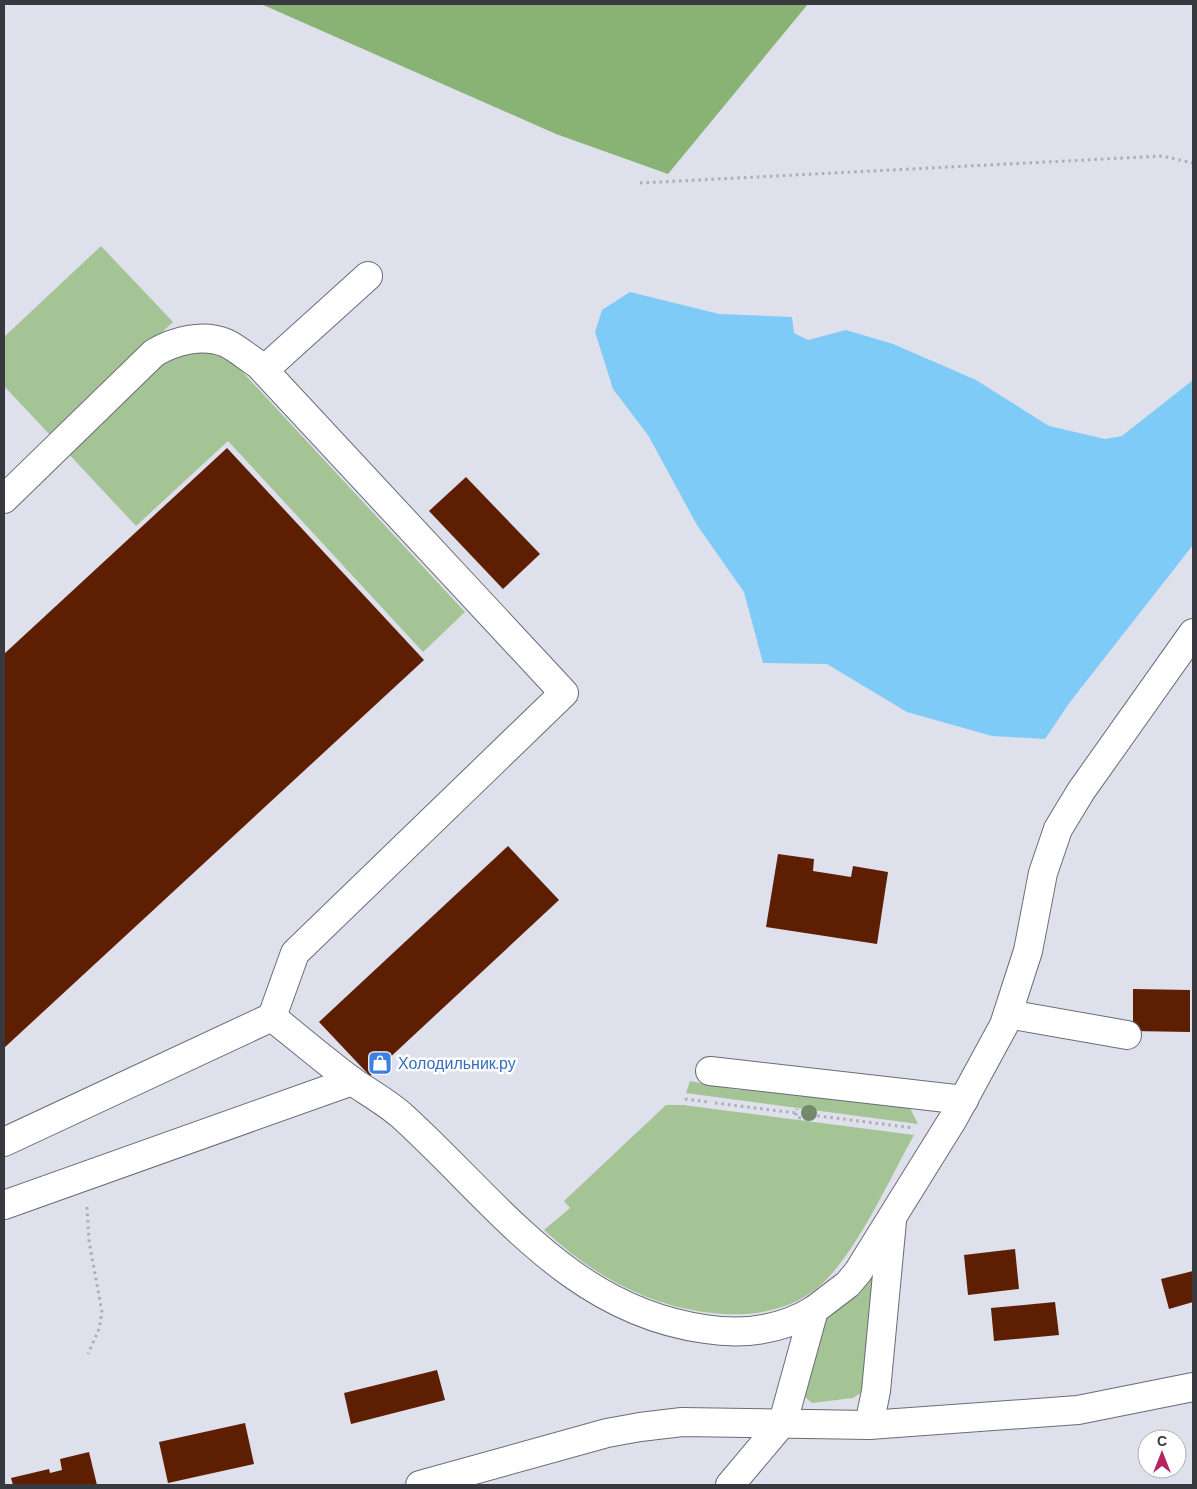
<svg xmlns="http://www.w3.org/2000/svg" width="1197" height="1489" font-family="'DM Sans',sans-serif">
  <rect width="100%" height="100%" fill="#dee0ec"/>
  <g fill="#a5c496">
    <path d="M101 246 173 322 51 436 4 386V337Z"/>
    <path d="M183 351 216 352 237 366 465 612 423 652 228 441 136 526 65 450 166 357Z"/>
    <path d="M690 1081 738 1090 778 1086 909 1106 918 1124 686 1093Z"/>
    <path d="M666 1105H683L914 1135C889 1180 862 1241 828 1278 780 1330 693 1318 635 1292 601 1277 571 1255 544 1230L570 1208 564 1201Z"/>
    <path d="M881 1260 865 1390 853 1398 812 1403 805 1397 803 1391 821 1325 854 1294Z"/>
  </g>
  <path fill="#89b374" d="M261 4H808L668 174 556 134Z"/>
  <path fill="#7dcbf6" d="M630 292 719 314 792 317 794 333 808 340 846 330 893 344 976 380 1049 426 1105 439 1122 436 1193 380V545L1070 702 1045 739 992 736 907 712 827 664 763 663 744 592 697 525 648 435 613 389 595 332 602 310Z"/>
  <g fill="#5d1e02">
    <path d="M227 448 424 660 4 1048V654Z"/>
    <path d="M466 477 540 554 503 589 429 511Z"/>
    <path d="M508 846 559 900 370 1076 319 1022Z"/>
    <path d="M778 854 814 859 813 871 851 877 853 866 888 872 877 944 766 927Z"/>
    <path d="M1133 989 1190 990V1032L1133 1031Z"/>
    <path d="M1015 1249 1019 1289 968 1295 964 1255Z"/>
    <path d="M1193 1271V1302L1169 1309 1161 1279Z"/>
    <path d="M1055 1302 1059 1335 994 1341 991 1308Z"/>
    <path d="M437 1370 445 1400 351 1424 344 1393Z"/>
    <path d="M245 1423 254 1464 168 1483 159 1442Z"/>
    <path d="M89 1452 97 1485H13L11 1478 49 1469 50 1473 62 1470 60 1459Z"/>
  </g>
  <g fill="none" stroke-linecap="round" stroke-linejoin="round">
    <g stroke="#6a6c76" stroke-width="30">
      <g id="minor">
        <path d="M264 370 368 276"/>
        <path d="M4 499 154 353C174 341 203 333 226 343 237 348 248 358 259 365L564 693 295 953 272 1017 4 1142"/>
        <path d="M1008 1014 1127 1035"/>
        <path d="M272 1017C298 1038 324 1060 352 1081 368 1092 386 1102 401 1115 496 1201 569 1310 705 1329 743 1335 781 1330 814 1310"/>
        <path d="M710 1071 964 1100"/>
        <path d="M4 1205 352 1081"/>
        <path d="M869 1425 876 1391 892 1221"/>
        <path d="M420 1485 607 1433 640 1427 682 1422 869 1425 1078 1410 1193 1387"/>
        <path d="M730 1485 783 1422 814 1310 848 1284 858 1272 953 1119 1004 1025 1028 951 1043 873 1058 829 1081 791 1193 633"/>
      </g>
    </g>
    <g stroke="#acadb7" stroke-width="3" stroke-dasharray="2.5 4" stroke-linecap="butt">
      <path d="M640 183 1162 156 1193 163"/>
      <path d="M685 1099 709 1102"/>
      <path d="M715 1103 796 1113 797 1109"/>
      <path d="M796 1113V1117L810 1120 811 1111"/>
      <path d="M811 1115 914 1128"/>
      <path d="M87 1207 89 1241 102 1312 99 1329 88 1354"/>
    </g>
    <use href="#minor" stroke="#fff" stroke-width="28"/>
  </g>
  <circle fill="#73896a" cx="809" cy="1113" r="8"/>
  <defs>
    <g id="shop-square" transform="scale(1.25)"><rect x="-9" y="-9" width="18" height="18" rx="4" fill="#3f7fe0" stroke="#fff"/><path d="M-5-2.5h2.3a2.7 3.5 0 0 1 5.4 0H5L5.5 6h-11ZM-1.5-2.5h3a1.5 2.3 0 0 0-3 0Z" fill="#fff"/></g>
  </defs>
  <g fill-rule="evenodd">
    <use href="#shop-square" x="380" y="1063"/>
  </g>
  <g text-anchor="middle" stroke-width="5" stroke-linejoin="round" paint-order="stroke">
    <g font-size="16" fill="#366cbe" stroke="#fff" text-anchor="start">
      <text x="398" y="1069">Холодильник.ру</text>
    </g>
  </g>
  <rect width="1197" height="1489" fill="none" stroke="#38393e" stroke-width="10"/>
  <g transform="translate(1162 1454)"><circle r="24" fill="#ffffff" stroke="#afb0b2"/>
  <path d="M0-4L9 19L0 12L-9 19Z" fill="#b2255e"/>
  <text y="-8" font-size="14" font-weight="bold" text-anchor="middle" fill="#38393e">С</text>
  </g>
</svg>
